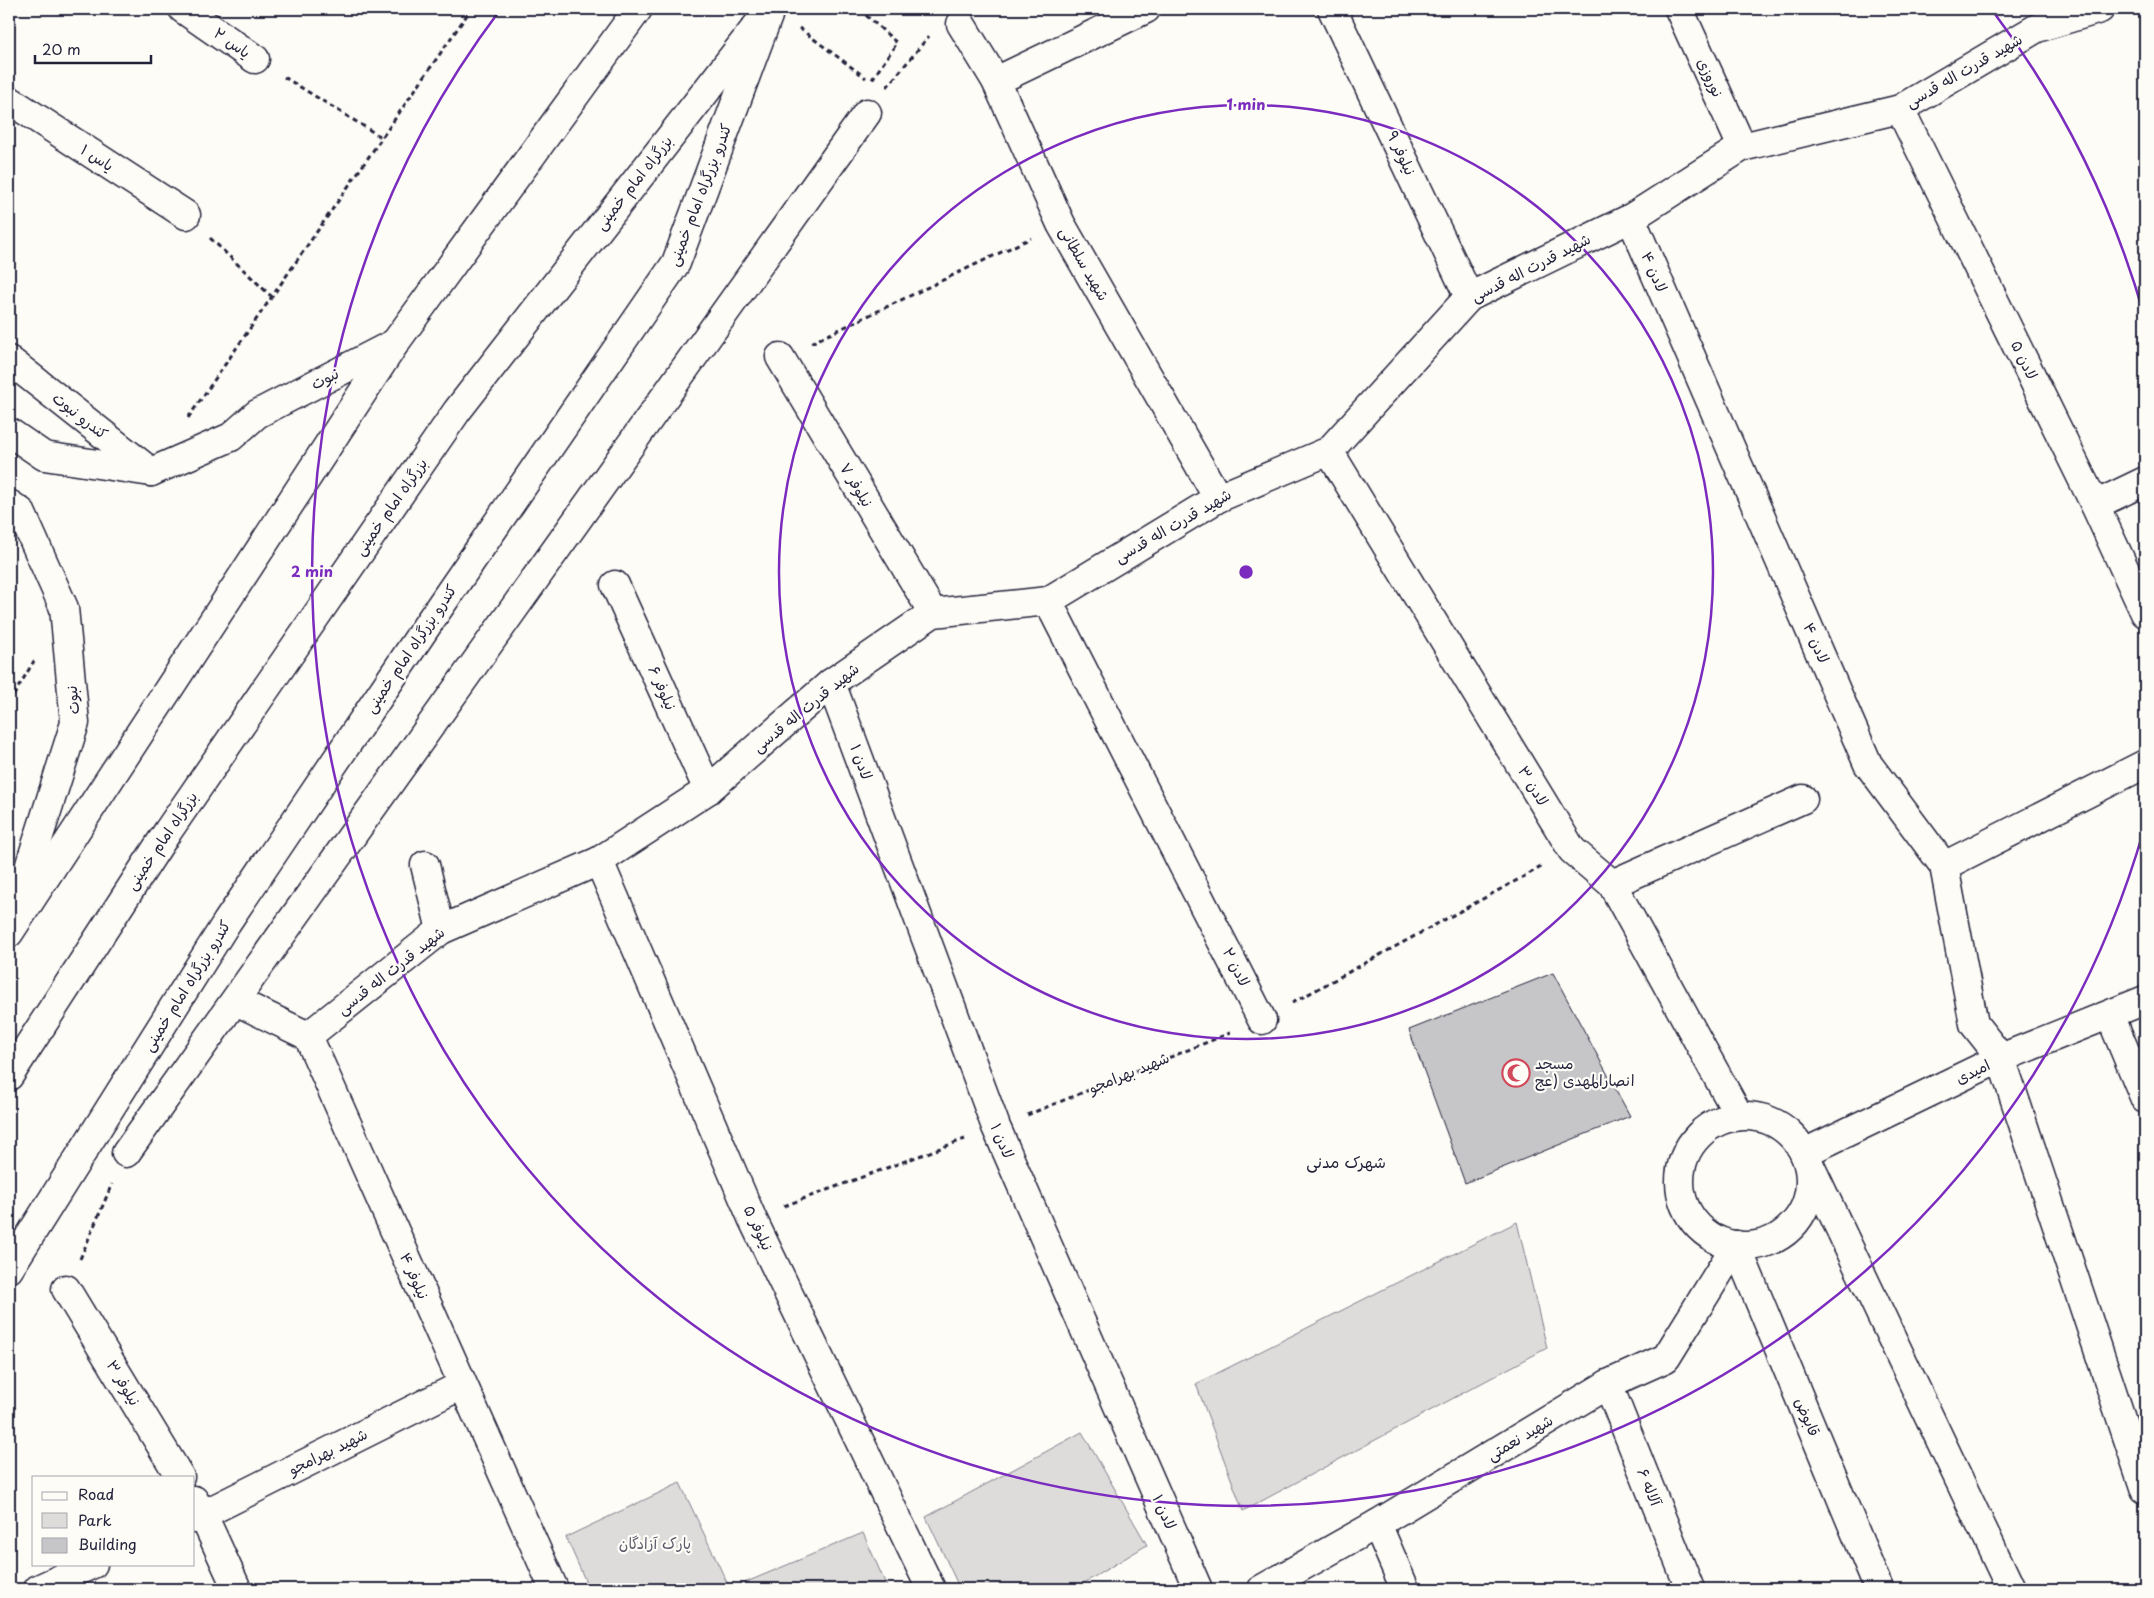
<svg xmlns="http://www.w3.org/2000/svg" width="2154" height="1598" font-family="'Playpen Sans','Playpen Sans Arabic',sans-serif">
  <rect width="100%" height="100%" fill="#fdfcf7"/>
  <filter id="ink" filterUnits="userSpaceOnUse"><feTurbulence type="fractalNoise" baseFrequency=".02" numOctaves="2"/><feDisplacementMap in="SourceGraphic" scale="10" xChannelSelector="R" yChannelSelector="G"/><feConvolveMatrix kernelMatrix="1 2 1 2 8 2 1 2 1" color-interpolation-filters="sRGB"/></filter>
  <g filter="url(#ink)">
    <g fill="#dddcdb" stroke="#807f8b">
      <path d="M1517 1222 1547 1348 1243 1511 1196 1384Z"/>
      <path d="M1082 1432 1147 1545 1074 1589H960L926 1517Z"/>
      <path d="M680 1483 730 1589 863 1533 888 1589H589L566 1537Z"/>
    </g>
    <path fill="#c6c6c8" stroke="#22223b" d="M1553 973 1630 1116 1465 1183 1409 1030Z"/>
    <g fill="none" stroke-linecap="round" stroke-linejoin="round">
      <g stroke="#22223b" stroke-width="31">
        <g id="minor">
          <path d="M183 9 255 59"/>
          <path d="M1332 9 1469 297"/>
          <path d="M1679 9 1742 147"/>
          <path d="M961 24 996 81 1061 224 1218 498"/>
          <path d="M996 81 1146 9"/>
          <path d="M9 100 186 215"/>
          <path d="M1900 109 2095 505 2145 613"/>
          <path d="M1631 218 1868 764 1944 866 1974 1024 2001 1058 2145 1490"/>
          <path d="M780 357 933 613"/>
          <path d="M9 360 151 472"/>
          <path d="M1329 451 1572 850 1612 884 1739 1116"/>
          <path d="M2095 505 2145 481"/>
          <path d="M615 585 708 790"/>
          <path d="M1048 601 1262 1020"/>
          <path d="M831 683 996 1127 1198 1589"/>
          <path d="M599 861 752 1218 931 1589"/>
          <path d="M425 865 441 930"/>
          <path d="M1944 866 2145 764"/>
          <path d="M1612 884 1803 799"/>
          <path d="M236 1001 308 1036 554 1589"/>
          <path d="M2110 1015 2145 1099"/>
          <path d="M308 1036 441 930 599 861 708 790 831 683 933 613 1048 601 1218 498 1329 451 1469 297 1631 218 1742 147 1900 109 2037 28 2100 9"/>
          <circle cx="1745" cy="1181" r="65"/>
          <path d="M126 1153 867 113"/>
          <path d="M1736 1245 1879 1589"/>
          <path d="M9 1269 227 922 432 618 676 263 768 16"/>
          <path d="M66 1289 180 1477"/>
          <path d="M1608 1384 1690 1589"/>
          <path d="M194 1500 203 1515 237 1589"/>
          <path d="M194 1519 462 1385"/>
          <path d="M1377 1524 1405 1589"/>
          <path d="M38 1589 93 1564"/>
          <path d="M1262 1589 1377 1524 1608 1384 1666 1358 1736 1245"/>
          <path d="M2011 1589 1804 1153 2001 1058 2145 1000"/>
        </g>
      </g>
      <g stroke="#22223b" stroke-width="31">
        <g id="major">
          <path d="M9 432 44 456 151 472 231 437 257 414 395 343"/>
          <path d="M9 504 21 512 64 608 75 723 12 921"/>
        </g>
      </g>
      <g stroke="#22223b" stroke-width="31">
        <g id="highway">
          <path d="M9 933 395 343 638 9"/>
          <path d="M9 1076 168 831 457 411 770 9"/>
        </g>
      </g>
      <g stroke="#22223b" stroke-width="3" stroke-dasharray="5 4" stroke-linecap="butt">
        <path d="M859 9 897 43 871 81"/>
        <path d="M799 28 866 78"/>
        <path d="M284 77 381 137"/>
        <path d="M887 87 929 36"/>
        <path d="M210 238 271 296"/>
        <path d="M811 343 1031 238"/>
        <path d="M188 418 471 9"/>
        <path d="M9 703 34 661"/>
        <path d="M1292 1003 1543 866"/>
        <path d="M1027 1115 1230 1033"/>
        <path d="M784 1206 965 1139"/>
        <path d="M80 1259 112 1184"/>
      </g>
      <use href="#minor" stroke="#fdfcf7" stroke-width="28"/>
      <use href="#major" stroke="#fdfcf7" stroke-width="28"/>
      <use href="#highway" stroke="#fdfcf7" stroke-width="28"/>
    </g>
  </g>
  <g fill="none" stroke="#7b2cbf" stroke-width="2.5">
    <circle cx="1246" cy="572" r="467"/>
    <path d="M2144 829A934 934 0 1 1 500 10M1992 10A934 934 0 0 1 2144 315"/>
  </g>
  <defs>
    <g id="mosque-ring" transform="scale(1.4375)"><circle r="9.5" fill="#fdfcf7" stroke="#d1495b" stroke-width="1.5"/><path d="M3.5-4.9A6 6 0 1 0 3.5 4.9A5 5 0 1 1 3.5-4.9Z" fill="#d1495b"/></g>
  </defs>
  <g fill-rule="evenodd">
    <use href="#mosque-ring" x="1516" y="1073"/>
  </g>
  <g text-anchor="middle" stroke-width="4.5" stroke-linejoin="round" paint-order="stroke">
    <g font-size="15" fill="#22223b" stroke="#fdfcf7">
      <text transform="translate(232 43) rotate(35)" y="5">یاس ۲</text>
      <text transform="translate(1964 71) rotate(-30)" y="5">شهید قدرت اله قدسی</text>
      <text transform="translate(1710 78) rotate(65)" y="5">نوروزی</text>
      <text transform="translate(1401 153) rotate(65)" y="5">نیلوفر ۹</text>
      <text transform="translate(97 158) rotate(33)" y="5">یاس ۱</text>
      <text transform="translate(634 183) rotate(-52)" y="5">بزرگراه امام خمینی</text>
      <text transform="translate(700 195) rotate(-69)" y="5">کندرو بزرگراه امام خمینی</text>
      <text transform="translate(1084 264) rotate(60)" y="5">شهید سلطانی</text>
      <text transform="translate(1531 268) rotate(-27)" y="5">شهید قدرت اله قدسی</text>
      <text transform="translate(1654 272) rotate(66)" y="5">لادن ۴</text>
      <text transform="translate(2024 360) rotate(64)" y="5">لادن ۵</text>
      <text transform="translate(325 379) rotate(-27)" y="5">نبوت</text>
      <text transform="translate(80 416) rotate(38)" y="5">کندرو نبوت</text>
      <text transform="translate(856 485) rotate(59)" y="5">نیلوفر ۷</text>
      <text transform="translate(391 507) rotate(-55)" y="5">بزرگراه امام خمینی</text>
      <text transform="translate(1173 526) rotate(-30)" y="5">شهید قدرت اله قدسی</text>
      <text transform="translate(1816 643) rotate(66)" y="5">لادن ۴</text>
      <text transform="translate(411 649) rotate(-56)" y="5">کندرو بزرگراه امام خمینی</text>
      <text transform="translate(662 688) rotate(66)" y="5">نیلوفر ۶</text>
      <text transform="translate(73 700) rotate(-95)" y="5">نبوت</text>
      <text transform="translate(806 708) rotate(-39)" y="5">شهید قدرت اله قدسی</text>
      <text transform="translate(861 762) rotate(70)" y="5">لادن ۱</text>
      <text transform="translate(1533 786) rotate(59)" y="5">لادن ۳</text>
      <text transform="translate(162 841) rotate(-56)" y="5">بزرگراه امام خمینی</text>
      <text transform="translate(1236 967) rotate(63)" y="5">لادن ۲</text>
      <text transform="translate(391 971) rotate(-38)" y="5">شهید قدرت اله قدسی</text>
      <text transform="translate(187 986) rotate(-58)" y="5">کندرو بزرگراه امام خمینی</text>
      <text transform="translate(1973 1072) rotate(-26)" y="5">امیدی</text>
      <text transform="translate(1129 1073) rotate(-22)" y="5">شهید بهرامجو</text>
      <text transform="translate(1002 1141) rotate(67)" y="5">لادن ۱</text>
      <text transform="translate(758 1228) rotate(65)" y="5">نیلوفر ۵</text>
      <text transform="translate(414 1276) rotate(66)" y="5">نیلوفر ۴</text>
      <text transform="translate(123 1383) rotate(59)" y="5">نیلوفر ۳</text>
      <text transform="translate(1807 1417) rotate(67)" y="5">قابوض</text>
      <text transform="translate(1520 1438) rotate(-31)" y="5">شهید نعمتی</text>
      <text transform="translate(328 1452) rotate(-26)" y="5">شهید بهرامجو</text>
      <text transform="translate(1649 1487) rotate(68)" y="5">آلاله ۶</text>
      <text transform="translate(1164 1512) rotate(66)" y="5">لادن ۱</text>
    </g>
    <g font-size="15" fill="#22223b" stroke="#fdfcf7" text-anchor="start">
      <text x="1535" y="1069">مسجد<tspan x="1535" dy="17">انصارالمهدی (عج</tspan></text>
    </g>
    <g font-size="15" fill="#5a5a6b" stroke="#fdfcf7">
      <text x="655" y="1549">پارک آزادگان</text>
    </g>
    <g font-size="16" fill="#22223b" stroke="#fdfcf7">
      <text x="1346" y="1168">شهرک مدنی</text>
    </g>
  </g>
  <circle cx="1246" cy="572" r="8" fill="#7b2cbf" stroke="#fdfcf7" stroke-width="2.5"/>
  <g font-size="15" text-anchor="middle" font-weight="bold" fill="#7b2cbf" stroke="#fdfcf7" stroke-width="4.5" stroke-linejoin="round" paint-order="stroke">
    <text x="1246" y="110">1 min</text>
    <text x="312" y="577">2 min</text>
  </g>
  <rect width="2154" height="1598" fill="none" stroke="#fdfcf7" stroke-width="30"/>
  <rect x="15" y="15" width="2124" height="1568" fill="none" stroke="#22223b" stroke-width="2" filter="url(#ink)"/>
  <rect x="32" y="1476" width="162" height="90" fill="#fdfcf7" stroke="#a5a5ac"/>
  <rect x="42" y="1492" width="25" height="8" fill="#fdfcf7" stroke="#a5a5ac"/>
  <text x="78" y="1500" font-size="15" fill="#22223b">Road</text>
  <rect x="42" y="1513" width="25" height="15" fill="#dddcdb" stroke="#a5a5ac"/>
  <text x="78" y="1526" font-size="15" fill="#22223b">Park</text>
  <rect x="42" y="1538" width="25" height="15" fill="#c6c6c8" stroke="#a5a5ac"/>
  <text x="78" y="1550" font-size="15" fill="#22223b">Building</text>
  <path d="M35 55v8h116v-8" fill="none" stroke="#22223b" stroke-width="2.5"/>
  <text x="42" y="55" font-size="15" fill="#22223b" stroke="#fdfcf7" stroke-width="4" paint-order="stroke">20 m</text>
</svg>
